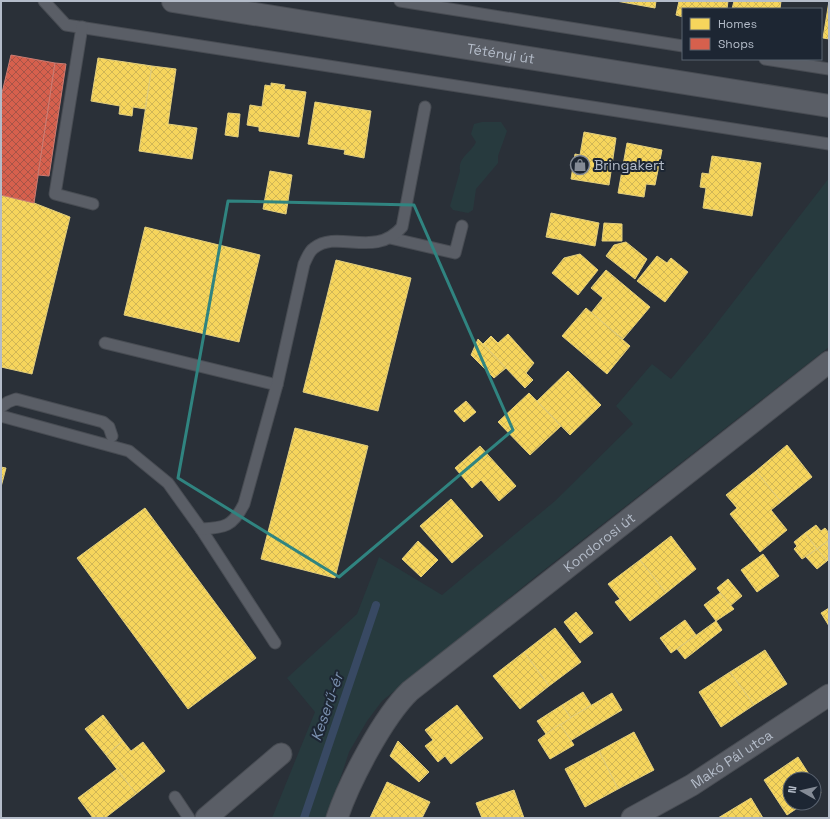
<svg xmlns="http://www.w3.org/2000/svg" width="830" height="819" font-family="'Space Grotesk',sans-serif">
  <defs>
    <pattern id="homes-cross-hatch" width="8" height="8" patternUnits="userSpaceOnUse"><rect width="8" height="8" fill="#f6d55c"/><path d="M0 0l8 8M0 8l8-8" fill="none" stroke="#d0b656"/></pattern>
    <pattern id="shops-cross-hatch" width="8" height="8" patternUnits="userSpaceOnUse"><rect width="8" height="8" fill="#d6604d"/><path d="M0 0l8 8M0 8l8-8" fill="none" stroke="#a65448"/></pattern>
  </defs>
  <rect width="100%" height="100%" fill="#2a3038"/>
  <g fill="#273a3e">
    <path d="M482 122H501L507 131 498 156V163L476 189 473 210 468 213 453 210 450 206 460 171C458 157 471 153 476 142L471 134 474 124Z"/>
    <path d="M829 178V347L535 577 382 701 367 721 349 752 327 818H272L315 712 287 678 357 614 379 557 442 595 555 501 633 424 616 406 652 364 671 379 707 336Z"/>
  </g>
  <g fill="url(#homes-cross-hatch)" stroke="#e2ce7d">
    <path d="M616 1H656L655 8Z"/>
    <path d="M679 1H728L727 9H683V17L676 15Z"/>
    <path d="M734 1H781L780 9H732Z"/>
    <path d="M829 1V39L823 38Z"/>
    <path d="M98 58 152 66 145 109 133 107 132 116 119 114 120 106 91 101Z"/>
    <path d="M152 66 176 69 168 124 197 128 192 159 139 151Z"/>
    <path d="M271 83 285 85 284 89 306 92 299 137 259 131V127L247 125 250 105 262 107 265 85 271 86Z"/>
    <path d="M315 102 371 111 364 158 344 154 345 150 308 144Z"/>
    <path d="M228 113 240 114 238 137 225 135Z"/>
    <path d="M584 132 616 138 609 185 571 179 575 154 580 155Z"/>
    <path d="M627 143 662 150 655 185 646 184 644 197 618 193Z"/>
    <path d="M712 156 761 163 752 216 703 208 706 188 700 187 702 173 709 174Z"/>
    <path d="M270 171 292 175 286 214 263 209Z"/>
    <path d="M1 195 34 203 70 217 32 374 1 367Z"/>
    <path d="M551 213 599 223 595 246 546 237Z"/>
    <path d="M604 223 622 224V241H602Z"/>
    <path d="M145 227 260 255 239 342 124 315Z"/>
    <path d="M626 242 647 259 635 279 606 256 614 245Z"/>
    <path d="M580 254 598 270 578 295 552 273 564 258Z"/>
    <path d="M657 256 667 263 671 258 688 272 665 302 637 281Z"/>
    <path d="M336 260 411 278 378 411 303 392Z"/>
    <path d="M606 270 650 307 623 339 591 313 603 298 591 288Z"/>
    <path d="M586 308 630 346 607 374 562 336Z"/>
    <path d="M508 334 534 363 526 373 533 380 525 388 483 344 491 336 498 343Z"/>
    <path d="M478 339 506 368 494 378 471 355Z"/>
    <path d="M568 371 601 405 570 435 537 401Z"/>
    <path d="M529 393 561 426 530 455 498 422Z"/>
    <path d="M466 401 476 412 464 422 454 411Z"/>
    <path d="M295 428 368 446 335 578 261 559Z"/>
    <path d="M787 445 812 477 781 502 756 471Z"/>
    <path d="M480 446 516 486 499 501 481 480 472 488 455 468Z"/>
    <path d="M1 467 6 468 1 487Z"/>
    <path d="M756 471 781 502 771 510 787 530 760 552 730 514 737 508 726 495Z"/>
    <path d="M451 499 483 536 452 563 420 526Z"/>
    <path d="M145 508 256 658 188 709 77 558Z"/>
    <path d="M816 525 821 531 825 528 829 533V540L817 549 805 533Z"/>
    <path d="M805 533 817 549 802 559 794 549 797 546 794 542Z"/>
    <path d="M671 536 696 569 666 593 640 560Z"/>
    <path d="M418 541 438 560 421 577 402 559Z"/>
    <path d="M828 541 829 559 827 561 817 549Z"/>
    <path d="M817 549 827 561 817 569 806 557Z"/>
    <path d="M763 554 779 576 757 592 741 570Z"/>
    <path d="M640 560 666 593 630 621 615 602 620 599 608 584Z"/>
    <path d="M728 579 742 596 730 606 717 588Z"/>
    <path d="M720 593 734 609 716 621 704 605Z"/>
    <path d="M829 608V626L821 613Z"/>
    <path d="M576 612 593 633 580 643 564 622Z"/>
    <path d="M685 620 696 635 671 653 660 638Z"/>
    <path d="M716 621 722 630 685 659 677 649Z"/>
    <path d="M555 628 581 662 549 686 524 652Z"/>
    <path d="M765 650 787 684 754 705 730 672Z"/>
    <path d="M524 652 549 686 520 709 493 676Z"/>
    <path d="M730 672 754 705 721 727 699 692Z"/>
    <path d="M583 692 591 705 571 718 562 705Z"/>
    <path d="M612 693 622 710 570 741 560 724Z"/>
    <path d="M457 705 483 738 451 764 445 756 438 762 425 746 433 740 425 730Z"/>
    <path d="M562 705 571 718 546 734 537 721Z"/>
    <path d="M103 715 123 741 106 755 85 729Z"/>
    <path d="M560 724 574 745 550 759 538 740Z"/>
    <path d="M634 732 654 770 618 789 599 751Z"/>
    <path d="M123 741 131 751 143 742 165 771 136 794 106 755Z"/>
    <path d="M398 741 429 772 419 782 390 756Z"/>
    <path d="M599 751 618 789 585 807 565 769Z"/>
    <path d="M798 757 812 779H790V803H805L787 815 764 780Z"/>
    <path d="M117 769 136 794 105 818H93L78 798Z"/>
    <path d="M387 782 430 802 422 818H370Z"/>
    <path d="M814 782 821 793 814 797Z"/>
    <path d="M514 790 524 818H482L476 803Z"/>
    <path d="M751 798 763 818H718Z"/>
  </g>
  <g fill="url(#shops-cross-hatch)" stroke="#cc7c72">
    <path d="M11 55 55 63 34 203 1 195V97Z"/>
    <path d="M55 63 66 64 49 176 38 175Z"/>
  </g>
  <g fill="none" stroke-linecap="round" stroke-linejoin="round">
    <path stroke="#384963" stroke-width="8" d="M304 818 376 605"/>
    <g stroke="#484c53" stroke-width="13">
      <g id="service">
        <path d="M44 1 66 25 829 144"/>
        <path d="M400 1 683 46"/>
        <path d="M82 27 55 194 93 204"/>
        <path d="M765 59 829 69"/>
        <path d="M390 238 455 253 462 226"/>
        <path d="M105 343 277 385"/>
        <path d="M1 407 8 402 16 399 103 422 109 427 112 436"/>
        <path d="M1 416 129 451 168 483 201 529 275 643"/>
        <path d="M201 529C225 528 233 526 244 504L277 385 304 264C307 258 309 251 314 248 338 229 375 259 402 227L425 107"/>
        <path d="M175 797 189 818"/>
      </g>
    </g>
    <g stroke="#484c53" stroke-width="23">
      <g id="minor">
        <path d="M206 818 281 754"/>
        <path id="s1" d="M337 818C349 782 383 717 410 691L829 362"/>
        <path id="s2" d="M632 818 692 785 829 695"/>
      </g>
    </g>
    <g stroke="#484c53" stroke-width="24">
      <g id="tertiary">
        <path id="s3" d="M173 1 829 106"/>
      </g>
    </g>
    <use href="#service" stroke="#5a5e66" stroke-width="11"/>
    <use href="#minor" stroke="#5a5e66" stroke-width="21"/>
    <use href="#tertiary" stroke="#5a5e66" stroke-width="22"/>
  </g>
  <path fill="none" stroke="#308480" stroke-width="3" stroke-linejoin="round" d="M228 201 414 205 513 430 339 577 178 478Z"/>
  <defs>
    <g id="shop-ring" transform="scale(1)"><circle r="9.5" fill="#1d2633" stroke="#848b96" stroke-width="1.5"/><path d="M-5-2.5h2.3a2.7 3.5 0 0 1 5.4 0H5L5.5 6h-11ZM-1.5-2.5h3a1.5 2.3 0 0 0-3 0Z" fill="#848b96"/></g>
  </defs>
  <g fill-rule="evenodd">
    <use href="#shop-ring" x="580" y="165"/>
  </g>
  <g text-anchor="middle" stroke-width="4" stroke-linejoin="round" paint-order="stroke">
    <g font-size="14" fill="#b4bcc9" stroke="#1d2633">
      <text dy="5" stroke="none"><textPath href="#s3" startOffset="332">Tétényi út</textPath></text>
      <text dy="5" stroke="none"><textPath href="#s1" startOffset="388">Kondorosi út</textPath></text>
      <text dy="5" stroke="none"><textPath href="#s2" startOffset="116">Makó Pál utca</textPath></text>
    </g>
    <g font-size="14" fill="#b4bcc9" stroke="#1d2633" text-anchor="start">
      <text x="594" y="170">Bringakert</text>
    </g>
    <g font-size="15" font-style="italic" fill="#7c92b1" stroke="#1d2633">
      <text transform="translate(327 707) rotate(-71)" y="5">Keserű-ér</text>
    </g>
  </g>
  <rect width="830" height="819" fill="none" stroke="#b4bcc9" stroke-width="4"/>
  <rect x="682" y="8" width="140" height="52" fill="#1d2633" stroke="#59626f"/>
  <rect x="690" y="18" width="20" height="12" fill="#f6d55c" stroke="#59626f"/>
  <text x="718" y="28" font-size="12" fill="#b4bcc9">Homes</text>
  <rect x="690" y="38" width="20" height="12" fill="#d6604d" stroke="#59626f"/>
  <text x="718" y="48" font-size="12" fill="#b4bcc9">Shops</text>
  <g transform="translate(802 791) rotate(278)"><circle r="19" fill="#1d2633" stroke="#59626f"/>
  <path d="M0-3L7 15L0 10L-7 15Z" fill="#848b96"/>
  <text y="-6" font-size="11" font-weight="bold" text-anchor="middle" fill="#b4bcc9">N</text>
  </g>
</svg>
